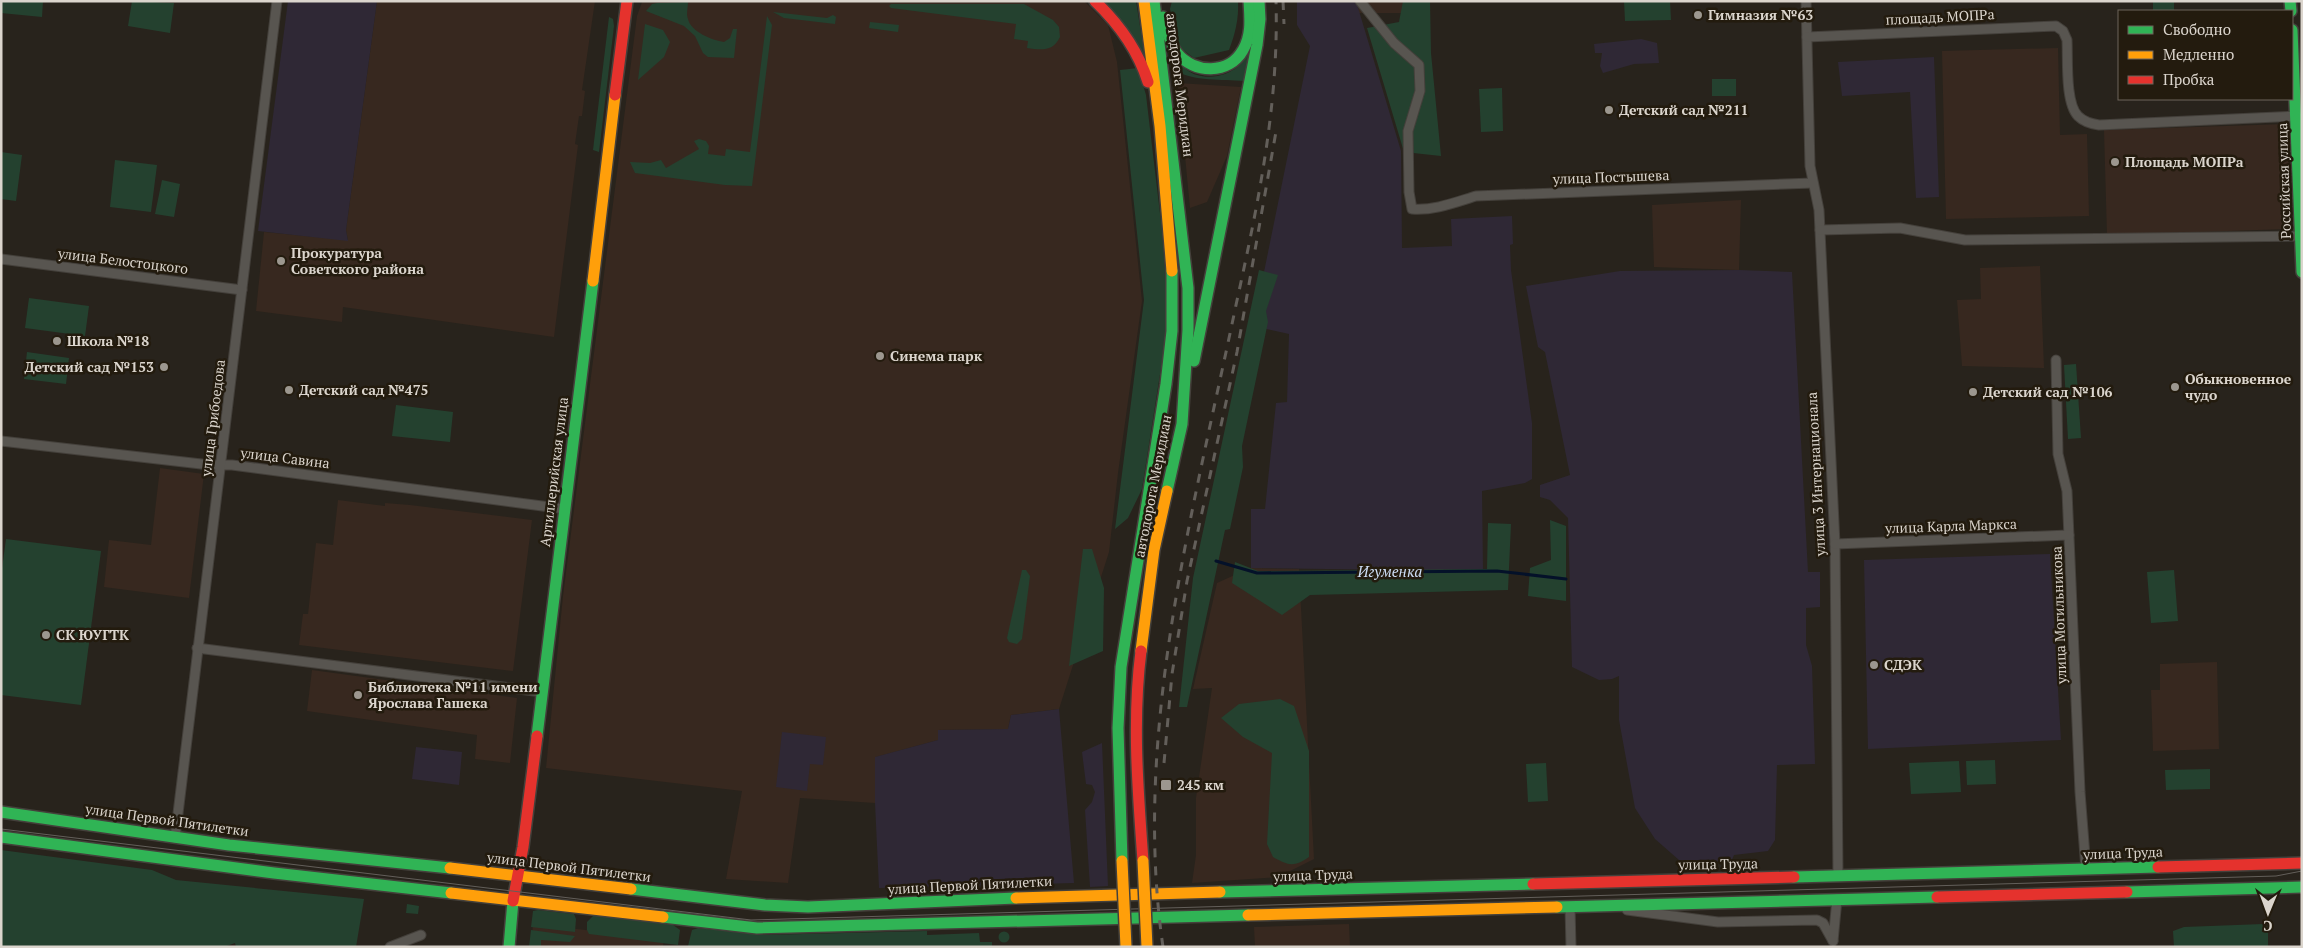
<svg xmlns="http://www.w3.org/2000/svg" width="2303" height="948" font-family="'PT Serif',serif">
  <rect width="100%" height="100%" fill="#28231c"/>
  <g fill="#37281f">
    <path d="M377 1H595L582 90 585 91 582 116H579L575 144 578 145 554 337 343 307 342 322 256 311 264 232 348 240 346 230Z"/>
    <path d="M1084 1 1108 25 1117 62 1142 301 1118 473 1109 552 1059 709 1011 715 1008 729 939 730 938 740 876 757 875 803 800 798 788 883 726 879 742 791 546 768 563 596 637 16 642 2Z"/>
    <path d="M1356 1H1411V13H1359Z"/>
    <path d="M2058 48 2060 135 2087 134 2089 216 1946 219 1942 51Z"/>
    <path d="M1178 83 1241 87 1227 156 1207 202 1190 208Z"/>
    <path d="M2287 124 2291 229 2107 235 2104 130Z"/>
    <path d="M1741 200 1739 270 1654 267 1652 205Z"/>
    <path d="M2040 266 2044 368 1962 366 1957 300 1981 299 1980 268Z"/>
    <path d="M160 468 204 474 189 598 104 587 109 540 151 545Z"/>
    <path d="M338 500 385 506V503L410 505 532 520 513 671 299 645 303 614H308L316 543 333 545Z"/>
    <path d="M1250 568 1299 569 1314 859 1278 877 1192 883 1196 855V798L1212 688 1193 689 1217 583Z"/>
    <path d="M2217 662 2219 749 2153 751 2151 690H2160V664Z"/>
    <path d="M312 670 517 698 510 763 475 759 477 735 307 711Z"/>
    <path d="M533 924 664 939 663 947H531Z"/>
    <path d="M1349 924 1350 947H1255L1254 927Z"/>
  </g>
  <g fill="#2f2835">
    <path d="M288 1H377L346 230 348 241 258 231Z"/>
    <path d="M1297 1H1356L1401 151 1402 248 1452 246 1451 219 1512 216 1513 244 1510 245 1511 270 1532 423V479L1525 483 1482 491 1483 571 1251 568V509H1265L1276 403 1287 402 1289 334 1253 326 1310 46 1297 25Z"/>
    <path d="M1641 39 1657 43 1659 63 1634 64 1603 73 1600 66 1602 53H1595L1594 44Z"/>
    <path d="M1934 57 1939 197 1916 198 1910 92 1842 96 1838 62Z"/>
    <path d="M1739 270 1792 272 1808 572H1820V607L1806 608V645L1812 666 1815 764 1777 765 1775 840 1768 851 1734 855 1731 862 1679 860 1655 839 1635 808 1619 720V676L1612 679 1599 680 1572 667 1568 518 1550 500 1540 497V485L1570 475 1545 352 1538 347 1526 286 1620 271Z"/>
    <path d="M2050 554 2061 740 1868 749 1864 560Z"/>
    <path d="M1059 709 1074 883 879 888 875 803V757L938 740V730L1008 729 1011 715Z"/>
    <path d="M782 732 826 737 823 765 810 764 807 791 776 787Z"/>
    <path d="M1102 743 1108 886 1090 887 1085 810 1092 802 1095 792 1092 785 1086 784 1082 752Z"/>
    <path d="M416 747 462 752 459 785 412 779Z"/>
  </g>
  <g fill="#24412f">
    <path d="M1 1H43L42 17 1 13Z"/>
    <path d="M132 1 174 3 170 33 128 26Z"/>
    <path d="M1104 1H1136L1145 58Z"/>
    <path d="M1172 1H1238C1239 19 1235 34 1229 50L1194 58 1179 47 1170 9Z"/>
    <path d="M1403 1H1430L1431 53 1441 156 1404 152 1367 28 1399 22Z"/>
    <path d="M1624 1H1670L1671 20 1625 21Z"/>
    <rect x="2153" y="1" width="21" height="10"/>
    <path d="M688 2C688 7 686 14 688 19 691 32 712 40 724 42L730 38 733 29H737L734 58 708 57 703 53 695 36 684 26 646 11 652 4 657 3Z"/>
    <path d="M891 4H1024L1053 20 1059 27 1060 37C1053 52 1041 50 1027 48L1028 41 1014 39 1016 24 891 8 889 6Z"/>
    <path d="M773 12 827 18 833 15 836 17 835 24 784 18Z"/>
    <path d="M767 16 772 25 752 186 725 185 635 173 630 162 650 163 661 160 666 168 699 149 694 141 699 139 706 141 709 146 708 154 725 156 726 149 750 152Z"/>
    <path d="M609 17 613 19 614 26 599 152 593 150Z"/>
    <path d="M870 22 899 25 898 32 869 28Z"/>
    <path d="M645 24 663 30 670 42 664 57 638 80Z"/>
    <path d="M1252 45 1245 81C1220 79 1196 82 1173 70L1170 53C1176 58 1181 65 1187 70 1201 81 1227 78 1239 65 1244 59 1248 52 1252 45Z"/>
    <path d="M1138 68 1146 95 1161 222 1166 280V336L1142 489 1128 518 1115 529 1144 300 1120 70Z"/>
    <rect x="1712" y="79" width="24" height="17"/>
    <path d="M1502 88 1503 131 1481 132 1479 89Z"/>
    <path d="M1 152 22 155 16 201 1 199Z"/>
    <path d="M115 160 157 165 151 212 110 207Z"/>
    <path d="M162 180 180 184 174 217 155 214Z"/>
    <path d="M1259 270 1278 275 1266 311 1268 322 1242 446 1243 467 1230 529 1225 530 1187 707H1179L1193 578Z"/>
    <path d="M29 298 89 306 85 336 25 328Z"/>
    <path d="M27 352 69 358 66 384 24 379Z"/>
    <path d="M2076 364 2081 438 2068 439 2064 365Z"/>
    <path d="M396 405 453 412 450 442 392 436Z"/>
    <path d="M1550 520 1566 526V601L1528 596 1530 568 1551 560Z"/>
    <path d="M1488 523 1511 524 1508 590 1310 595 1282 615 1232 583 1235 562 1258 571 1487 569Z"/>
    <path d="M6 539 101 551 81 705 1 695V576Z"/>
    <path d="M1083 549H1092L1104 588 1103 651 1069 666Z"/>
    <path d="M1022 570H1026L1030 576 1022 639 1017 644 1009 642 1007 638Z"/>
    <path d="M2174 570 2178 621 2151 623 2147 572Z"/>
    <path d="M1280 699 1294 706 1309 751V857C1294 867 1289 866 1273 857L1267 844 1272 753 1243 737 1221 718 1239 704Z"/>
    <path d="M1995 760 1996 784 1967 785 1966 761Z"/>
    <path d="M1959 761 1961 792 1911 794 1909 763Z"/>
    <path d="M1546 763 1548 801 1528 802 1526 764Z"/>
    <path d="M2210 769V789L2166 790 2165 770Z"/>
    <path d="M1 850 152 870 176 880 364 899 356 947H236L235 943 224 947H1Z"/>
    <path d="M407 904 419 906 418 914 406 913Z"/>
    <path d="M538 910 574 914 576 919 575 932 531 927 533 911Z"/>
    <path d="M594 915 673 925 680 930 678 945 589 934 587 930V922Z"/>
    <path d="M2263 924 2268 927V947H2174L2173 931 2184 927Z"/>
    <path d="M698 928 761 935 927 931V935L979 933 980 942H992V947L688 946 692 930Z"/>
    <path d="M531 930 575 936 570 942 541 940V947H529Z"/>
    <circle cx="1004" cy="937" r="5.5"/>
  </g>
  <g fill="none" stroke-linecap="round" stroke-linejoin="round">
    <path stroke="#041129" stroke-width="3" d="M1216 561 1257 573 1497 571 1566 579"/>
    <g stroke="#44403b" stroke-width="11">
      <g id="street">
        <path d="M1360 1 1394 43 1419 65 1420 91 1408 131 1409 192 1412 209C1433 211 1456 202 1476 196L1813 183"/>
        <path d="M1806 1 1810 166 1819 210 1835 544 1838 876"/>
        <path d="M1807 37 2056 26 2063 31 2067 40C2068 59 2065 103 2078 116 2084 122 2092 124 2099 125L2297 116"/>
        <path d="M1820 230 1900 228 1965 240 2301 236"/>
        <path d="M1 259 242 290"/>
        <path d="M2056 360 2058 454 2067 491 2080 792 2086 869"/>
        <path d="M1 441 210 465H232L565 509"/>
        <path d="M1835 544 2069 535"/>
        <path d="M197 648 542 692"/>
        <path d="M175 838 277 1"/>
        <path d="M1570 907 1571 947"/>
        <path d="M1627 910 1718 922 1817 920 1823 923 1833 941"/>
        <path d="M1833 941 1837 899"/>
        <path d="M390 947 421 935"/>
      </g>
    </g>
    <g stroke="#44403b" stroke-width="14">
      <g id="fast">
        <path d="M1154 1 1188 288V330L1182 424 1167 491"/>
        <path d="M2290 1 2291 11"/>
        <path d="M1163 17C1167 29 1169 43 1177 53 1194 74 1229 75 1243 50 1252 35 1250 18 1249 1"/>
        <path d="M2292 30 2302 272"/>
        <path d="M1194 361 1257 45 1260 19 1259 1"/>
        <path d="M537 736 593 281"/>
        <path d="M1 812 229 845 450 868"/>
        <path d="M1 837 274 873 451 893"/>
        <path d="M1122 861 1118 728 1121 667 1166 384 1172 331V271"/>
        <path d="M1794 877 2158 867"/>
        <path d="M631 889 765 905 808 907 1016 898"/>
        <path d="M1220 892 1533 884"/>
        <path d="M2127 892 2302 887"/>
        <path d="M1557 907 1937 897"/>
        <path d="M663 917 757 928 1248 915"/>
        <path d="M509 947 513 901"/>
      </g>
    </g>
    <g stroke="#44403b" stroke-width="14">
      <g id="slow">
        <path d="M1144 1 1160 126 1172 271"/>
        <path d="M593 281 615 95"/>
        <path d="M1141 651 1154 550 1167 491"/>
        <path d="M450 868 631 889"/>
        <path d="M451 893 663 917"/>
        <path d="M1016 898 1220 892"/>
        <path d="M1248 915 1557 907"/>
      </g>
    </g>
    <g stroke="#44403b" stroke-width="14">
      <g id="jam">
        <path d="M1095 1C1119 24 1138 50 1148 82"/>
        <path d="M615 95 627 1"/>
        <path d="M1141 651C1132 721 1138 791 1143 861"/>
        <path d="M2158 867 2302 863"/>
        <path d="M1533 884 1794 877"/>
        <path d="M1937 897 2127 892"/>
        <path d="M513 901 523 847 537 736"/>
      </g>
    </g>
    <use href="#street" stroke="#585550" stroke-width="9"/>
    <use href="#fast" stroke="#30b455" stroke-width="11"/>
    <use href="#slow" stroke="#ff9f0a" stroke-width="11"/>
    <use href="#jam" stroke="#e5322d" stroke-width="11"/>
    <path stroke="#635f5a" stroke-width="1" d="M1 829 751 920 2276 876 2302 871"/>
    <g stroke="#635f5a" stroke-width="3" stroke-dasharray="9 9" stroke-linecap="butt">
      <path d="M1283 1 1284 24"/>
      <path d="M1164 763 1172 674 1187 581 1237 352 1277 126"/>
      <path d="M1163 947C1132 734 1193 512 1236 305 1258 204 1279 105 1276 1"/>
    </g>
    <g stroke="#44403b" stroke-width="14" stroke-linecap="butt">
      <g id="slow-bridge">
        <path d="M1122 861 1126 947"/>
        <path d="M1143 861 1147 947"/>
      </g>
    </g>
    <use href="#slow-bridge" stroke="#ff9f0a" stroke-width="11"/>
  </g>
  <g fill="#9c978f" stroke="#231b0e" stroke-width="2">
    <circle cx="1698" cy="15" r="5"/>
    <circle cx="1609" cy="110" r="5"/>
    <circle cx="2115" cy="162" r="5"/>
    <circle cx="281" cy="261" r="5"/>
    <circle cx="57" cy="341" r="5"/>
    <circle cx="880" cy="356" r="5"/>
    <circle cx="164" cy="367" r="5"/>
    <circle cx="2175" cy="387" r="5"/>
    <circle cx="289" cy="390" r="5"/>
    <circle cx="1973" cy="392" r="5"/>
    <circle cx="46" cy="635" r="5"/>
    <circle cx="1874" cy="665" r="5"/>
    <circle cx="358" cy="695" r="5"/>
    <rect x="1160" y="779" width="12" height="12" rx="2.5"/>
  </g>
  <g text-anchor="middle" stroke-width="5" stroke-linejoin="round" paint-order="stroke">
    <g font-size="14" font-weight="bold" fill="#dbd5cd" stroke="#231b0e" text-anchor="start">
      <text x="1708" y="20">Гимназия №63</text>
      <text x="1619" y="115">Детский сад №211</text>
      <text x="2125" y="167">Площадь МОПРа</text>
      <text x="291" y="258">Прокуратура<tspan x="291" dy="16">Советского района</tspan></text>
      <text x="67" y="346">Школа №18</text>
      <text x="890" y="361">Синема парк</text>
      <text x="154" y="372" text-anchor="end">Детский сад №153</text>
      <text x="2185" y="384">Обыкновенное<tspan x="2185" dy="16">чудо</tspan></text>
      <text x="299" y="395">Детский сад №475</text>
      <text x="1983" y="397">Детский сад №106</text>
      <text x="56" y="640">СК ЮУГТК</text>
      <text x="1884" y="670">СДЭК</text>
      <text x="368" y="692">Библиотека №11 имени<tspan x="368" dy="16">Ярослава Гашека</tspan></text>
      <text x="1177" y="790">245 км</text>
    </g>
    <g font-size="14" fill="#dbd5cd" stroke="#231b0e">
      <text transform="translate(1940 17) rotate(-3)" y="5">площадь МОПРа</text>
      <text transform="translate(1180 85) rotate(83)" y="5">автодорога Меридиан</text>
      <text transform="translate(1611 177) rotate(-2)" y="5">улица Постышева</text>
      <text transform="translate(2284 181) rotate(-92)" y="5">Российская улица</text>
      <text transform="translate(123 261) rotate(7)" y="5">улица Белостоцкого</text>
      <text transform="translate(213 418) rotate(-83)" y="5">улица Грибоедова</text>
      <text transform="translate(285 458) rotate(7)" y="5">улица Савина</text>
      <text transform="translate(554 472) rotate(-83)" y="5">Артиллерийская улица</text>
      <text transform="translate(1816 474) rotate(-93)" y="5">улица 3 Интернационала</text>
      <text transform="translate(1153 486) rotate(-79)" y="5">автодорога Меридиан</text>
      <text transform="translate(1951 526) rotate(-2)" y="5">улица Карла Маркса</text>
      <text transform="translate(2059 615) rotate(-92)" y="5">улица Могильникова</text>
      <text transform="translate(167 820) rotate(8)" y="5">улица Первой Пятилетки</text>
      <text transform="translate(2123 853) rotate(-2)" y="5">улица Труда</text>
      <text transform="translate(1718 864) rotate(-1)" y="5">улица Труда</text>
      <text transform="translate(569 867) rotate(7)" y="5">улица Первой Пятилетки</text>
      <text transform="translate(1313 875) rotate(-2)" y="5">улица Труда</text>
      <text transform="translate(970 885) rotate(-3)" y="5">улица Первой Пятилетки</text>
    </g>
    <g font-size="15" font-style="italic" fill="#cdddf4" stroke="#231b0e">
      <text x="1390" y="577">Игуменка</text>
    </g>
  </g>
  <rect width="2303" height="948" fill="none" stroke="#dbd5cd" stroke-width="5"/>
  <rect x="2118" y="10" width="175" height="90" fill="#231b0e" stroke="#6d655a"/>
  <rect x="2128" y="26" width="25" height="8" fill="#30b455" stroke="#6d655a"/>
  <text x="2163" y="35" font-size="15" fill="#dbd5cd">Свободно</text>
  <rect x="2128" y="51" width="25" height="8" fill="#ff9f0a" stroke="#6d655a"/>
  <text x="2163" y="60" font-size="15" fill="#dbd5cd">Медленно</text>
  <rect x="2128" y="76" width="25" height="8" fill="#e5322d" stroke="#6d655a"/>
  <text x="2163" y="85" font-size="15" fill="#dbd5cd">Пробка</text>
  <g transform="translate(2268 913) rotate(181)" stroke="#231b0e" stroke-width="4" paint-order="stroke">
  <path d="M0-4L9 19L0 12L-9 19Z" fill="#dbd5cd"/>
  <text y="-8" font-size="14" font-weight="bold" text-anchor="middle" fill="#dbd5cd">С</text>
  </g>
</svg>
